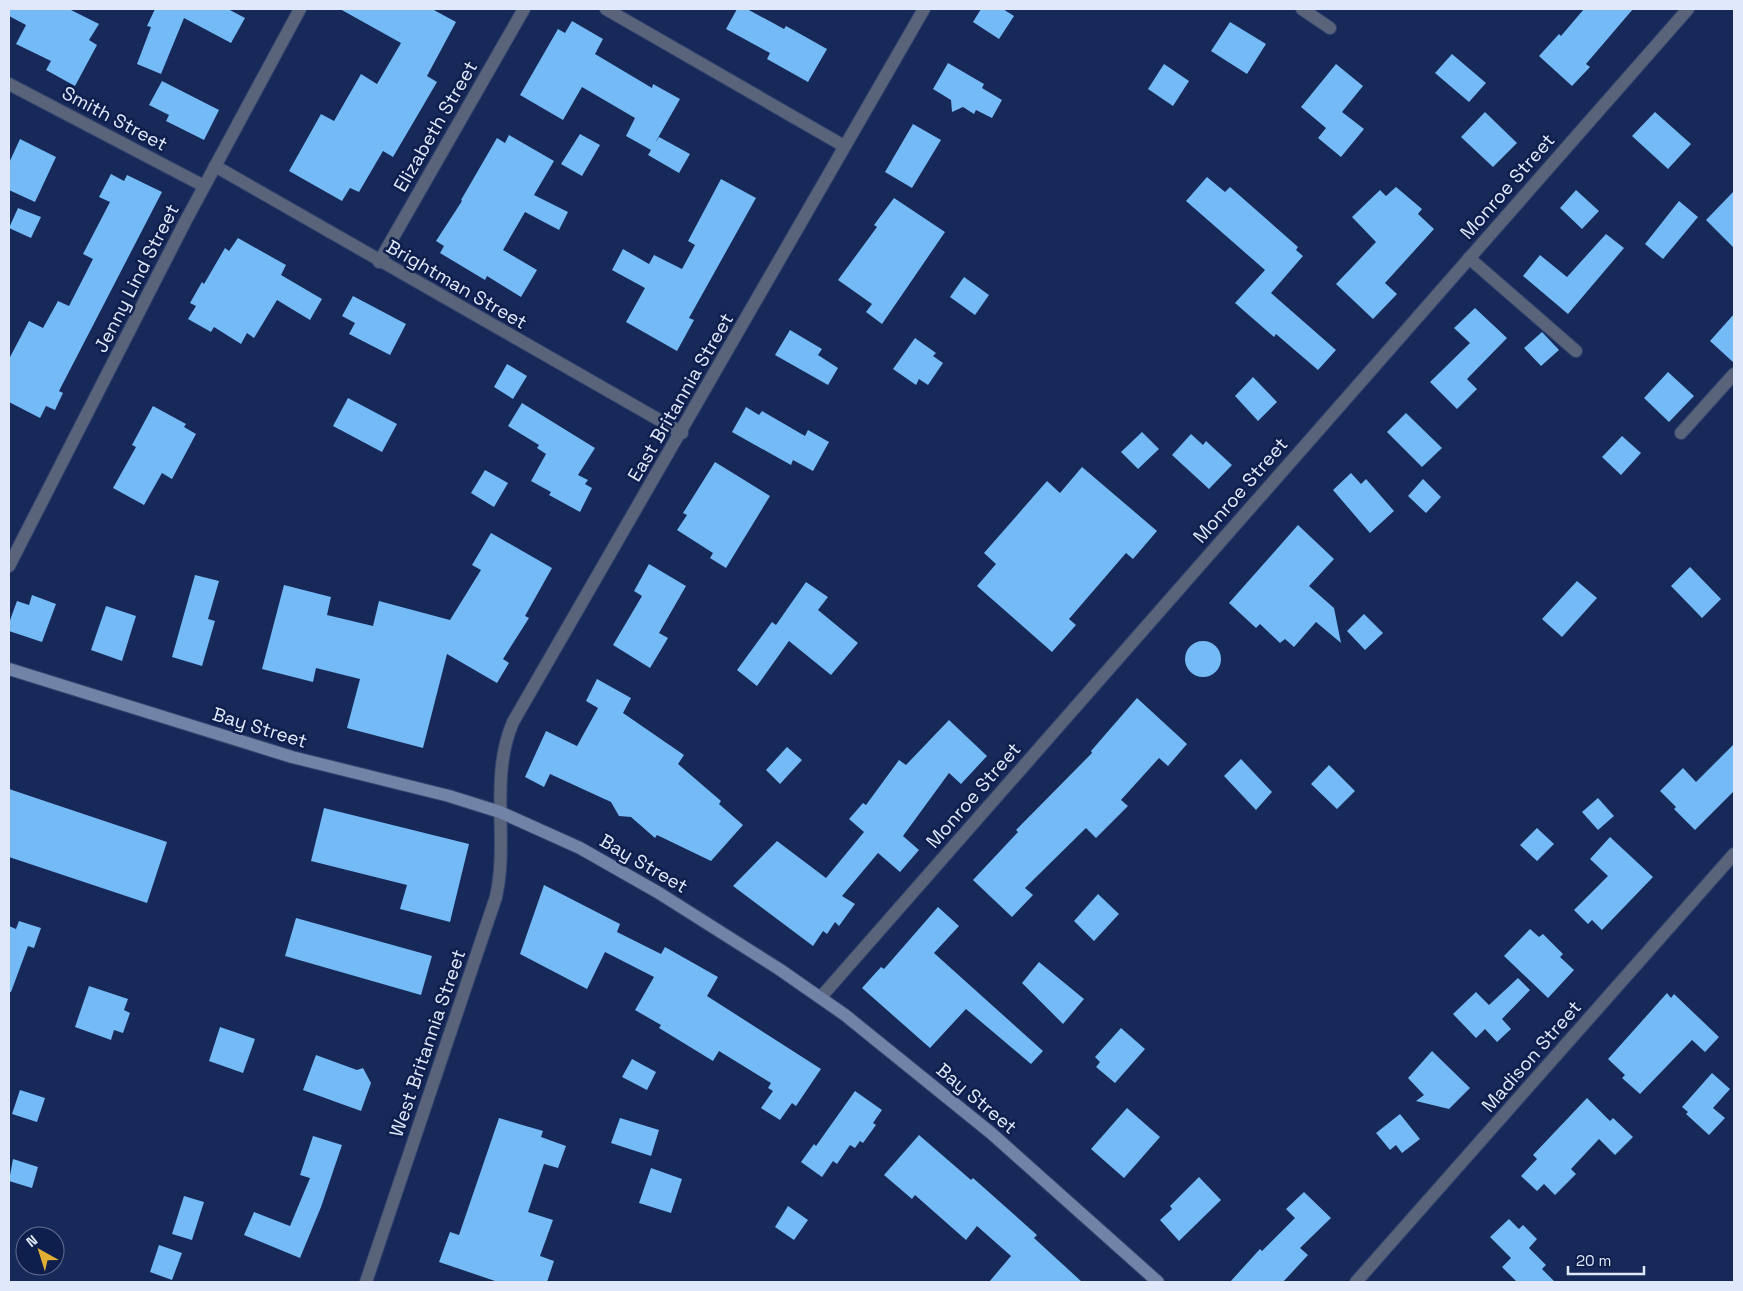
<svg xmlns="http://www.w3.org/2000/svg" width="1743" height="1291" font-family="'Space Grotesk',sans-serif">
  <rect width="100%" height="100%" fill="#172958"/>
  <g fill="#74baf6">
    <path d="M9 9H69L99 24 89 40 97 45 75 86 46 70 51 61 16 44 26 25 9 16Z"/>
    <path d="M155 9H228L245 18 231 43 184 18 161 74 137 64 151 27 147 26Z"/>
    <path d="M340 9H432L456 22 427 76 437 82 393 157 383 151 359 192 350 188 342 201 289 171 321 114 334 121 361 74 377 84 401 43Z"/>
    <path d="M737 9H747L784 29 786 26 827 49 808 82 767 59 770 53 726 29Z"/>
    <path d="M981 9H1003L1014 16 999 39 973 22Z"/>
    <path d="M1584 9H1633L1586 64 1590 67 1572 86 1539 56 1559 34 1561 36Z"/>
    <path d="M572 21 603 39 595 54 652 88 653 84 680 99 655 143 659 137 690 154 679 173 648 155 651 150 626 136 635 118 582 87 563 120 520 95 558 29 565 33Z"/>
    <path d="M1230 22 1266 44 1247 74 1211 51Z"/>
    <path d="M1452 54 1486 83 1469 102 1435 73Z"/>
    <path d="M948 63 984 84 982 88 1002 100 992 118 976 110 974 114 963 107 952 112 951 100 933 89Z"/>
    <path d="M1164 64 1189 81 1173 106 1148 89Z"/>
    <path d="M1336 64 1363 86 1342 112 1364 129 1341 157 1318 138 1326 128 1301 107Z"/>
    <path d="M162 81 219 110 204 140 166 121 169 115 149 105Z"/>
    <path d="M1485 112 1517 143 1493 167 1461 137Z"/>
    <path d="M1655 112 1691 144 1668 169 1632 136Z"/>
    <path d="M913 124 941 140 912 188 885 172Z"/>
    <path d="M580 134 600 145 582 176 561 164Z"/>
    <path d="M509 135 554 161 534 195 568 212 559 230 525 212 503 250 537 270 521 297 487 276 485 280 440 253 444 246 436 241 462 201 461 200 497 138 505 143Z"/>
    <path d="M20 139 56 157 35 202 9 190V163Z"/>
    <path d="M111 174 124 181 127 175 162 192 59 391 63 393 55 410 46 406 40 418 9 402V359L29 321 43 328 58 301 69 306 93 259 83 254 110 202 99 197Z"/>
    <path d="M1207 177 1225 192 1230 187 1298 247 1296 250 1303 256 1271 293 1336 350 1318 370 1276 334 1274 337 1235 303 1265 270 1186 201Z"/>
    <path d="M721 179 756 198 689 318 694 320 677 351 626 322 645 288 612 270 623 249 649 264 654 255 682 269 695 245 688 241Z"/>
    <path d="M1396 187 1422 209 1418 214 1434 229 1385 283 1397 294 1373 319 1336 284 1376 242 1352 217 1380 190 1386 196Z"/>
    <path d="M1576 190 1599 211 1582 229 1560 208Z"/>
    <path d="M1734 191V248L1706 220Z"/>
    <path d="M894 198 945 232 882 324 866 312 872 304 838 280 877 227 874 225Z"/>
    <path d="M1679 201 1698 217 1663 259 1645 244Z"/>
    <path d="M18 208 41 217 31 238 9 228Z"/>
    <path d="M1606 234 1624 248 1568 314 1523 276 1540 255 1567 277Z"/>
    <path d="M238 238 286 265 281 275 322 299 310 320 277 300 254 338 247 333 241 344 214 327 211 332 188 319 196 306 190 303 202 282 204 284 225 248 229 251Z"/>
    <path d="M964 277 989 295 975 315 950 297Z"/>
    <path d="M353 296 406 324 390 355 349 334 355 323 342 316Z"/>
    <path d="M1475 308 1507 338 1467 379 1477 389 1457 409 1430 382 1470 343 1454 328Z"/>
    <path d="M1734 314V363L1710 341Z"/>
    <path d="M790 330 822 349 818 355 838 368 828 385 775 355Z"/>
    <path d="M1542 332 1559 350 1541 366 1524 348Z"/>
    <path d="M915 338 936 353 933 356 943 363 928 385 919 379 916 385 893 369Z"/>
    <path d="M507 364 527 376 513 399 494 387Z"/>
    <path d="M1668 372 1694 396 1669 422 1644 398Z"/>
    <path d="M1253 377 1277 402 1258 421 1235 396Z"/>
    <path d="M348 398 397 424 382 452 333 426Z"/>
    <path d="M522 403 595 448 578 475 588 480 585 484 592 488 580 512 549 495 551 492 531 481 546 454 537 448 539 445 508 426Z"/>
    <path d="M153 406 186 424 184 427 196 434 172 479 162 473 144 505 113 488 136 447 132 445Z"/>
    <path d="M746 407 759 415 762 411 805 436 808 430 829 442 813 471 793 460 791 465 732 432Z"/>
    <path d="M1406 413 1442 448 1422 467 1387 432Z"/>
    <path d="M1142 432 1159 449 1138 469 1121 452Z"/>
    <path d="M1191 434 1203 445 1206 441 1232 465 1209 489 1172 455Z"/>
    <path d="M1622 436 1641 453 1621 475 1602 457Z"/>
    <path d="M715 462 770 496 726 568 710 558 713 553 677 530 687 515 683 513Z"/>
    <path d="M1082 467 1157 531 1133 559 1126 553 1069 619 1076 625 1052 652 977 586 996 564 984 553 1047 481 1060 493Z"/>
    <path d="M485 470 508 483 494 507 471 493Z"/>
    <path d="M1351 473 1361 484 1366 479 1394 511 1370 533 1333 490Z"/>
    <path d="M1423 479 1441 497 1426 513 1408 496Z"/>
    <path d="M1298 525 1334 559 1309 586 1334 608 1341 643 1316 622 1294 647 1285 639 1280 643 1260 624 1256 628 1229 603Z"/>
    <path d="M491 533 552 568 525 616 529 618 503 659 509 663 497 683 447 654 423 748 347 728 360 679 316 668 313 682 262 669 284 585 331 597 327 615 373 626 379 601 450 620 481 570 472 565Z"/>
    <path d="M649 564 686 586 659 633 668 638 650 668 613 645 642 596 634 591Z"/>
    <path d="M1690 567 1721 599 1702 618 1671 586Z"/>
    <path d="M195 575 219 581 208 619 215 621 202 666 172 657Z"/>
    <path d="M1577 581 1597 598 1562 637 1542 619Z"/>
    <path d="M806 582 828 597 818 610 858 643 831 675 789 641 757 686 737 670 772 622 776 625Z"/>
    <path d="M32 595 56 604 42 642 9 631V623L17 601 29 605Z"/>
    <path d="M106 606 136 616 122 661 91 650Z"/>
    <path d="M1364 614 1383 633 1365 650 1347 631Z"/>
    <circle cx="1203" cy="659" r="18"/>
    <path d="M597 679 631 698 623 713 684 755 678 764 721 801 719 804 743 825 711 861 657 835 655 838 631 817 619 816 611 802 550 774 544 787 525 777 546 731 577 746 598 708 586 701Z"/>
    <path d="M1137 698 1187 744 1168 766 1159 758 1121 800 1128 806 1096 838 1086 828 1025 888 1033 895 1012 917 973 880 1018 832 1016 830 1092 753 1091 751Z"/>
    <path d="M949 720 987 756 961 784 949 773 903 836 919 850 900 872 878 853 842 896 855 904 839 926 835 922 827 934 823 931 813 946 733 886 777 841 826 878 864 832 849 819 863 803 866 805 899 760 906 765Z"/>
    <path d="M1734 744V791L1695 830 1674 809 1676 807 1660 791 1683 768 1696 782Z"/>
    <path d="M787 747 802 760 780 784 766 770Z"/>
    <path d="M1241 759 1272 792 1256 810 1224 776Z"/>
    <path d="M1329 765 1355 791 1337 809 1311 784Z"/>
    <path d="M9 789 167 842 147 903 9 857Z"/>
    <path d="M1598 798 1614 816 1598 830 1582 812Z"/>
    <path d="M324 808 469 844 450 922 400 909 407 885 311 861Z"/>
    <path d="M1537 828 1554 844 1537 861 1520 845Z"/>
    <path d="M1610 837 1653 877 1602 930 1592 920 1588 924 1574 910 1608 876 1590 859Z"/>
    <path d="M544 885 620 924 617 932 661 954 665 947 718 977 707 996 821 1069 796 1106 792 1103 780 1120 761 1108 773 1091 768 1088 771 1083 719 1051 713 1061 659 1028 661 1025 635 1010 654 977 605 952 587 989 520 954Z"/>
    <path d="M1098 894 1119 914 1094 941 1074 921Z"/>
    <path d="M938 907 959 926 934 953 1043 1051 1031 1064 966 1009 930 1048 862 988 881 967 884 969Z"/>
    <path d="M296 918 432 956 421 995 285 956Z"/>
    <path d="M19 921 41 928 34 948 28 946 11 992H9V926L16 929Z"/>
    <path d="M1530 929 1539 937 1543 934 1563 954 1560 957 1574 970 1548 998 1504 956Z"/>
    <path d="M1039 962 1084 999 1063 1024 1022 983Z"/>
    <path d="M1518 978 1530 990 1502 1019 1511 1029 1497 1042 1485 1029 1476 1038 1453 1014 1476 992 1489 1005Z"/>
    <path d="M89 986 128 999 124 1010 130 1013 123 1033 114 1030 111 1040 75 1027Z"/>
    <path d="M1667 993 1671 998 1674 994 1719 1037 1705 1052 1692 1040 1640 1094 1622 1078 1625 1075 1608 1059Z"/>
    <path d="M220 1027 255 1039 243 1073 209 1061Z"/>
    <path d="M1121 1028 1145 1049 1115 1083 1096 1067 1100 1062 1095 1057Z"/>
    <path d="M1432 1051 1470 1088 1449 1109 1416 1101 1424 1095 1408 1078Z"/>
    <path d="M316 1055 357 1070 363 1068 371 1083 361 1111 303 1090Z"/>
    <path d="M632 1059 656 1072 647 1090 622 1077Z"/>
    <path d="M1712 1073 1730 1089 1713 1108 1725 1118 1709 1135 1686 1114 1688 1112 1682 1107Z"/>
    <path d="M20 1090 45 1098 37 1122 12 1114Z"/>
    <path d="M855 1091 882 1110 873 1123 876 1125 863 1143 860 1141 855 1148 850 1145 837 1164 833 1161 822 1177 801 1162 814 1144 816 1146Z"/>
    <path d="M1587 1098 1610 1121 1613 1118 1633 1137 1615 1155 1599 1139 1571 1169 1576 1174 1555 1195 1544 1184 1537 1191 1521 1176 1537 1159 1533 1155Z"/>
    <path d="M1127 1108 1160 1137 1124 1178 1091 1149Z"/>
    <path d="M1400 1114 1420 1139 1402 1153 1396 1145 1390 1150 1376 1133Z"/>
    <path d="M499 1118 543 1131 541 1137 566 1146 558 1168 544 1164 528 1212 553 1220 540 1256 554 1261 547 1282H498L439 1262 450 1232 459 1235Z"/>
    <path d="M620 1118 659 1130 651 1156 611 1143Z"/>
    <path d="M919 1135 971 1180 973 1178 1037 1235 1034 1238 1082 1282H989L1011 1256 977 1226 966 1240 915 1195 912 1199 884 1175Z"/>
    <path d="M313 1136 342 1145 321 1207 300 1258 244 1235 254 1212 290 1226 310 1178 300 1175Z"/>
    <path d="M13 1159 38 1167 32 1188 9 1181Z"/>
    <path d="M651 1168 682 1179 671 1213 639 1203Z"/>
    <path d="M1199 1177 1221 1200 1179 1241 1160 1220 1172 1209 1170 1206Z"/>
    <path d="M1304 1192 1331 1218 1300 1248 1308 1255 1283 1282H1230L1260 1249 1262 1251 1295 1218 1286 1209Z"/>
    <path d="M184 1196 204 1202 192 1240 172 1234Z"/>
    <path d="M788 1206 808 1220 794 1240 775 1227Z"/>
    <path d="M1509 1219 1519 1229 1523 1225 1537 1239 1529 1248 1546 1265 1542 1269 1555 1282H1517L1502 1267 1511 1258 1490 1237Z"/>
    <path d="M159 1245 182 1253 172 1280 150 1272Z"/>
  </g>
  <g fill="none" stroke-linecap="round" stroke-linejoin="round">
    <g stroke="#33446f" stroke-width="14">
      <g id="minor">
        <path d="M606 9 844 146"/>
        <path d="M1302 9 1330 28"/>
        <path d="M9 84 204 186"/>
        <path d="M215 166 682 433"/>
        <path d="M1469 258 1576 351"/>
        <path d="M379 262 524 9"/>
        <path d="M1681 433 1734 374"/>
        <path d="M9 566 185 222 300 9"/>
        <path d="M821 997 1688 9"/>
        <path d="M1356 1282 1734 854"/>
      </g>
    </g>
    <g stroke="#33446f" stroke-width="14">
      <path id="tertiary" d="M366 1282 496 897C509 839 489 778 513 722L924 9"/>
    </g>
    <g stroke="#33446f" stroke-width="14">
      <path id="secondary" d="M9 669 292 757 449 796 500 812 580 848 659 893 779 969 845 1015 991 1133 1158 1282"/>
    </g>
    <use href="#minor" stroke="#59647b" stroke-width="12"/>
    <use href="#tertiary" stroke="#59647b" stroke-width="12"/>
    <use href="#secondary" stroke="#7283a8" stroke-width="12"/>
  </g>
  <g text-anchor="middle" stroke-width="5" stroke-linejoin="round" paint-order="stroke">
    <g font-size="19" fill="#e0e9fb" stroke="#0e1e4d">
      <text transform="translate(115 118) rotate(28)" y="7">Smith Street</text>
      <text transform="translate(435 126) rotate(-60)" y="7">Elizabeth Street</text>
      <text transform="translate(1507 186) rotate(-49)" y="7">Monroe Street</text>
      <text transform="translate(136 278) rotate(-63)" y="7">Jenny Lind Street</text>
      <text transform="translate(457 284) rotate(30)" y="7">Brightman Street</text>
      <text transform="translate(680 397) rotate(-60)" y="7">East Britannia Street</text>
      <text transform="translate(1240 490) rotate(-49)" y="7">Monroe Street</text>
      <text transform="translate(260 727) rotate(17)" y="7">Bay Street</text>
      <text transform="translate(973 795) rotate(-49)" y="7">Monroe Street</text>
      <text transform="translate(644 863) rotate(30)" y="7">Bay Street</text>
      <text transform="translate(427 1043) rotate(-71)" y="7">West Britannia Street</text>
      <text transform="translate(1531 1056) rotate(-49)" y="7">Madison Street</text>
      <text transform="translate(977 1098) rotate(40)" y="7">Bay Street</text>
    </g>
  </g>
  <rect width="1743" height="1291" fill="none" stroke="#e0e9fb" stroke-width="20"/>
  <g transform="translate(40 1251) rotate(321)"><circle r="24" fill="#0e1e4d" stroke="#626f93"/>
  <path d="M0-4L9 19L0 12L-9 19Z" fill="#e1af34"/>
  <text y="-8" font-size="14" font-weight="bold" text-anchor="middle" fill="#e0e9fb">N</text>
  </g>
  <path d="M1568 1266v8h76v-8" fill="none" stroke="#e0e9fb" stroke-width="2.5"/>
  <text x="1576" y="1266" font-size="15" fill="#e0e9fb" stroke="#0e1e4d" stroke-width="4" paint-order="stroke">20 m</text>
</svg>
